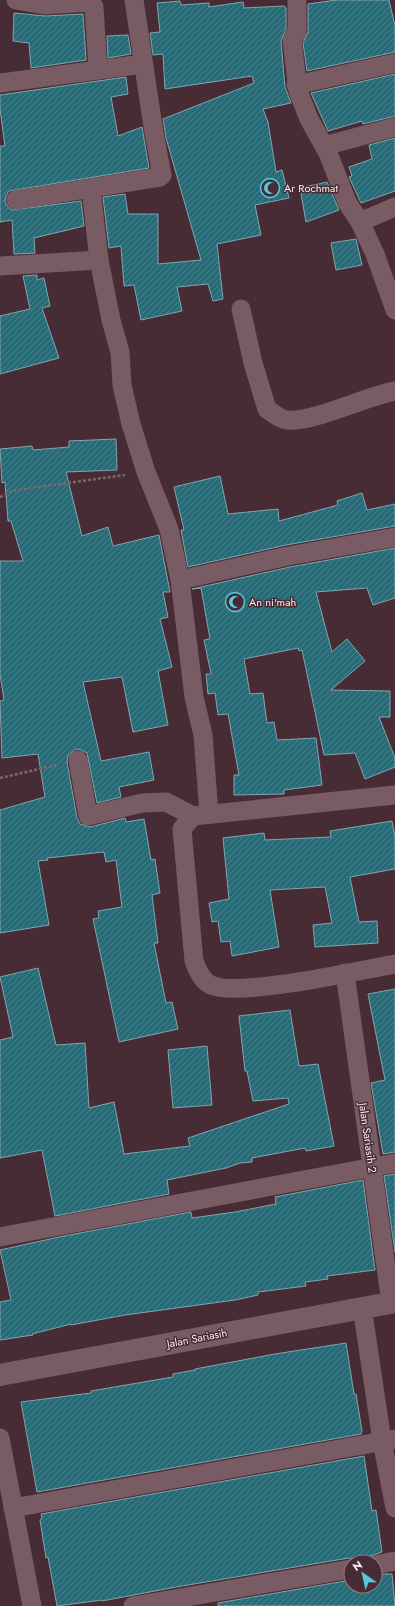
<svg xmlns="http://www.w3.org/2000/svg" width="395" height="1606" font-family="Jost,sans-serif">
  <defs>
    <pattern id="building-hatch" width="6" height="6" patternUnits="userSpaceOnUse"><rect width="6" height="6" fill="#286b77"/><path d="M-1 1l2-2M0 6l6-6M5 7l2-2" fill="none" stroke="#48808b"/></pattern>
  </defs>
  <rect width="100%" height="100%" fill="#472c35"/>
  <g fill="url(#building-hatch)" stroke="#81a6ae">
    <path d="M336 0H389L395 26V52L307 71 303 43 308 32V4Z"/>
    <path d="M180 1 181 5 209 3V7L243 2 244 8 284 6 286 8V29L281 41 285 87 291 103 263 109 268 122 276 172 282 170 289 198 255 205 261 235 217 244 223 299 213 301 208 284 177 287 182 311 141 320 134 285 124 286 121 246 109 248 103 197 125 194 128 214H158V264L201 260 166 138 163 119 254 83 252 76 165 89 163 54 153 55 150 33 160 32 157 3Z"/>
    <path d="M14 13 45 16 83 14 86 60 31 68 29 43 13 41Z"/>
    <path d="M128 35 131 54 108 58 107 36Z"/>
    <path d="M395 74V116L363 124 362 121 328 131 311 93Z"/>
    <path d="M126 77 128 94 111 97 118 136 142 127 149 168 9 191 6 196 5 202 8 207 12 210 81 201 84 226 34 238 35 253 14 254 12 220 0 222V146H5L0 109V95Z"/>
    <path d="M395 138V191L361 203 349 177 352 176 349 167 372 159 369 145Z"/>
    <path d="M327 182 339 210 306 222 300 188Z"/>
    <path d="M356 239 362 265 336 270 331 243Z"/>
    <path d="M37 275V280L44 278 50 306 42 308 59 358 0 374V316L30 309 23 276Z"/>
    <path d="M116 439 117 470 66 472 82 536 108 527 113 546 159 535 170 592H163L168 617 160 619 172 667 158 671 168 725 133 732 122 677 83 682 101 761 149 752 154 780 119 787 121 797 97 803 87 753 81 750 76 749 68 756 67 762 77 818 80 824 90 827 125 818 126 822 144 819 151 860 155 859 160 893 152 895 158 943H154L166 1003 172 1002 178 1029 119 1042 93 919 99 918 98 911 122 907 116 860 106 862 104 852 47 858 48 860 38 861 49 925 0 933V810L45 797 38 754 2 758 0 701 4 700 0 674V561H23L11 521H8L5 482 2 483 0 449 32 446 33 450 69 447V441Z"/>
    <path d="M220 476 228 514 278 509 279 521 338 505 337 501 362 493 367 510 395 504V526L286 545 188 567 181 530H184L174 487Z"/>
    <path d="M395 548V598L373 605 367 588 316 592 332 652 347 639 365 661 331 690 390 691V717H379L395 758V767L365 779 355 753 324 755 302 650 299 651 298 648 244 659 250 694 263 693 267 723 274 722 277 740 316 738 322 785 284 790V794L234 795V775H239L228 714 218 715 215 693 208 694 206 674H211L204 640 210 639 201 588 192 589 290 567Z"/>
    <path d="M392 821 395 837V869L350 877 359 922 377 921 378 943 315 947 313 925 332 923 325 887 270 890 279 947 232 956 230 941 221 942 218 921 212 922 209 903 229 899 223 838 264 833 265 840 331 837 330 831Z"/>
    <path d="M38 968 56 1045 85 1043 89 1108 114 1102 124 1154 190 1146 188 1138 289 1104 288 1098 253 1101 247 1071H245L239 1016 290 1010 299 1066 318 1064 334 1146 306 1151 305 1148 252 1158V1162L240 1163 226 1168 167 1180 169 1194 55 1216 42 1150 0 1158V1040L13 1037 0 977Z"/>
    <path d="M395 989V1152L383 1154 371 1083 385 1080 368 994Z"/>
    <path d="M207 1046 212 1105 173 1108 168 1050Z"/>
    <path d="M395 1174V1252L384 1176Z"/>
    <path d="M363 1180 375 1270 327 1276 328 1279 305 1282 306 1286 258 1292V1295L235 1300 125 1315 71 1325V1324L32 1334 33 1335 0 1340V1302L11 1300 0 1250 59 1237 191 1212 192 1218 235 1212 276 1204 275 1197Z"/>
    <path d="M346 1343 354 1394H356L362 1431 361 1434 37 1492 21 1402 91 1393V1391L173 1377V1374L195 1370V1369L275 1354Z"/>
    <path d="M364 1456 372 1511 376 1510 382 1552 368 1557 364 1562 349 1558 176 1587 102 1601V1600L57 1606 48 1557 46 1558 40 1520 42 1519 41 1514Z"/>
    <path d="M385 1574H392L395 1606H218V1603L351 1580V1586H375V1576Z"/>
  </g>
  <g fill="none" stroke-linecap="round" stroke-linejoin="round">
    <g stroke="#7f676e" stroke-width="2.5" stroke-dasharray="3 2" stroke-linecap="butt">
      <path d="M0 497 16 490 125 475"/>
      <path d="M0 778 57 765"/>
    </g>
    <g stroke="#795b64" stroke-width="19">
      <path d="M16 0 44 5 91 2 94 7 98 70"/>
      <path d="M297 0V32L292 40 298 91 309 119 328 153 347 202 360 222 375 254 395 310"/>
      <path d="M0 83 143 64"/>
      <path d="M296 85 395 63"/>
      <path d="M324 146 395 127"/>
      <path d="M91 189 99 260 111 320 120 352 122 385 131 424 146 472 169 529 180 580 194 697 203 735 209 814"/>
      <path d="M16 200 160 177 162 175 154 133 134 0"/>
      <path d="M360 222 395 207"/>
      <path d="M0 266 99 260"/>
      <path d="M241 309 253 363 267 409C272 412 277 417 283 419 303 427 369 395 395 391"/>
      <path d="M180 580 288 556 395 537"/>
      <path d="M78 760 88 816 142 803 166 802 193 816"/>
      <path d="M395 795 193 816 182 829 194 961C198 971 202 981 211 985 237 998 361 970 395 964"/>
      <path d="M345 973 391 1303"/>
      <path d="M0 1237 395 1163"/>
      <path d="M362 1307 382 1441 395 1508"/>
      <path d="M0 1438 32 1606"/>
      <path d="M13 1508 395 1439"/>
      <path d="M375 1565 395 1561"/>
      <path d="M133 1606 351 1569"/>
    </g>
    <path stroke="#795b64" stroke-width="22" d="M0 1375 395 1302"/>
  </g>
  <defs>
    <g id="mosque-ring" transform="scale(1)"><circle r="9.5" fill="#472c35" stroke="#55cadf" stroke-width="1.5"/><path d="M3.5-4.9A6 6 0 1 0 3.5 4.9A5 5 0 1 1 3.5-4.9Z" fill="#55cadf"/></g>
  </defs>
  <g fill-rule="evenodd">
    <use href="#mosque-ring" x="270" y="188"/>
    <use href="#mosque-ring" x="235" y="602"/>
  </g>
  <g text-anchor="middle" stroke-width="3" stroke-linejoin="round" paint-order="stroke">
    <g font-size="11" fill="#ffecf1" stroke="#472c35" text-anchor="start">
      <text x="284" y="192">Ar Rochmat</text>
      <text x="249" y="606">An ni'mah</text>
    </g>
    <g font-size="11" fill="#ffecf1" stroke="#472c35">
      <text transform="translate(368 1138) rotate(82)" y="4">Jalan Sariasih 2</text>
      <text transform="translate(197 1338) rotate(-11)" y="4">Jalan Sariasih</text>
    </g>
  </g>
  <g transform="translate(363 1574) rotate(326)"><circle r="19" fill="#472c35" stroke="#917980"/>
  <path d="M0-3L7 15L0 10L-7 15Z" fill="#55cadf"/>
  <text y="-6" font-size="11" font-weight="bold" text-anchor="middle" fill="#ffecf1">N</text>
  </g>
</svg>
